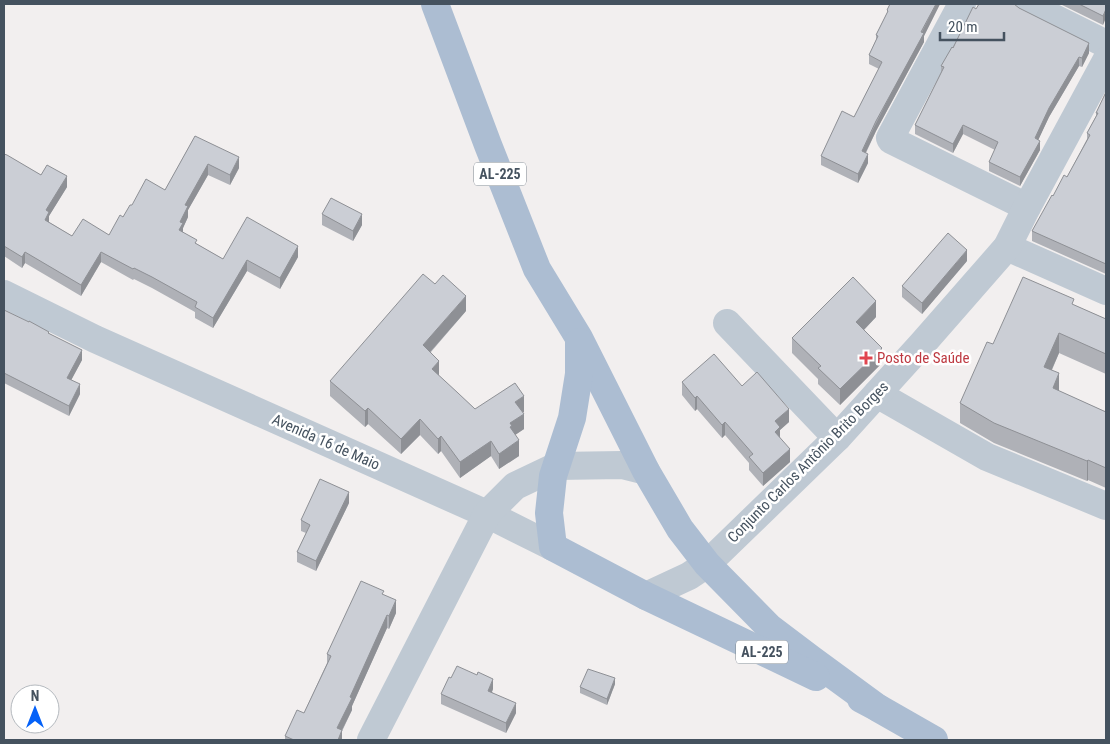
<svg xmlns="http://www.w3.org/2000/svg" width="1110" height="744" font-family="'Roboto Condensed',sans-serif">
  <rect width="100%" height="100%" fill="#f2efef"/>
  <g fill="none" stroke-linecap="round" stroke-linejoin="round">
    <g stroke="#bfc9d3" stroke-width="28">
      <path d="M962 4 890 138 891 140 1027 207"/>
      <path d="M1026 4 1106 44"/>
      <path d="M1007 247 1106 291"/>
      <path d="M4 294 95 339 487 514 553 547"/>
      <path d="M727 323 837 438"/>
      <path d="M877 394 987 457 1106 506"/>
      <path d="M646 596 689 576 707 564 837 438 923 343 1007 247 1027 207 1106 61"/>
      <path d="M371 740 487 514 515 486 557 466 622 465 646 471"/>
    </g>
    <g stroke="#acbdd2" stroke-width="28">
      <path d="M435 4 488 145 537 269 579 338 646 471 680 529 707 564 770 628 811 659 878 708"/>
      <path d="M579 342V374L572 418 553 476 549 513 553 547 646 596 816 677"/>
      <path d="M861 699 878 708 934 740"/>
    </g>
  </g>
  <g fill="#afb1b7">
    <path d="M890 4H940L924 36V42L876 131 866 153 868 163 858 183 821 165V156L854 117 879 69 869 64V55L876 40V35L887 13V10Z"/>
    <path d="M1060 4H1106L1103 25Z"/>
    <path d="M1019 8 1089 53 1082 67 1079 66 1049 117 1038 140 1040 150 1020 186 989 171V162L995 150 963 134 953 153 915 134V125L941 72V66L976 9Z"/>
    <path d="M1106 92V274L1032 241V231L1053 196 1067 177 1087 139V133L1096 116V113Z"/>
    <path d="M195 136 239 168 230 185 208 175 188 210V217L183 228V232L197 244 223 259 298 257 280 289 247 271 213 328 195 318V312L152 288 134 279 133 280 101 262 81 296 25 263 22 268 4 256V154L41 175 67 187 49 216V222L72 236 109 235 132 205 165 190Z"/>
    <path d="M322 214 362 225 353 241 322 225Z"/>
    <path d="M967 261 922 314 902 297V286Z"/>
    <path d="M1074 305 1106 319V377V374L1059 353 1052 370 1059 391 1106 412V488L1088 480 1087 481 994 443 960 423V403L993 344Z"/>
    <path d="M4 310 49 333 82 360 71 380 80 394 69 416 4 383Z"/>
    <path d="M466 311 431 352 439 376 475 409 524 412H523L524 429 515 435 519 456 499 469 491 456 460 478 441 451 438 454 420 435 401 454 368 424 365 427 330 396V381Z"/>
    <path d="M876 317 864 330 882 363 840 405 818 384V379L792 353V338Z"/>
    <path d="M682 382 742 386 789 422 780 430V438L790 462 763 486 749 470V463L725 435 722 438 697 409 695 411 682 395Z"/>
    <path d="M349 503 316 571 297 562V552L306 533 301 531V520Z"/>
    <path d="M384 595 396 613 389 629 387 628 352 706V710L338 740H285V736L304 713 327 663V654Z"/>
    <path d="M615 684 607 705 580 693V687Z"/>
    <path d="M493 689 492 692 516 713 506 733 441 704V694Z"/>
  </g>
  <g fill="#8e9095">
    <path d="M936 4H940L924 36V42L876 131 862 160V151Z"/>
    <path d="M1106 9V18L1103 25V16Z"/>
    <path d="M1089 43V53L1082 67V58Z"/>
    <path d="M1079 57V66L1049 117 1035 147V138L1049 108Z"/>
    <path d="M963 125V134L953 153V144Z"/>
    <path d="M1040 141V150L1020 186V177Z"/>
    <path d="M868 154V163L858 183V174Z"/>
    <path d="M239 157V168L230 185V175Z"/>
    <path d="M208 164V175L188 210V217L183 228V234L179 230 180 222 185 205Z"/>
    <path d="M67 176V187L49 216V223L45 220 46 210Z"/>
    <path d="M362 214V225L353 241V231Z"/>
    <path d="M298 246V257L280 289V278Z"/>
    <path d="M967 250V261L922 314V303Z"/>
    <path d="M25 252V263L22 268V257Z"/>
    <path d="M101 252V262L81 296V285Z"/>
    <path d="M247 260V271L213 328V318Z"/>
    <path d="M466 296V311L423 360V345Z"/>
    <path d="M876 301V317L856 338V322Z"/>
    <path d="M1059 333V353L1044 387V367Z"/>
    <path d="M882 348V363L840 405V389Z"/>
    <path d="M82 350V360L67 388V378Z"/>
    <path d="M439 361V376L432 369Z"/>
    <path d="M1059 373V393L1053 388Z"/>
    <path d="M80 384V394L69 416V406Z"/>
    <path d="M524 396V412L515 417V402Z"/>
    <path d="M697 396V409L695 411V398Z"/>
    <path d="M368 408V424L365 427V411Z"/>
    <path d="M789 409V422L780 430V440L775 432V421Z"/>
    <path d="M524 414V429L512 437 510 423Z"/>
    <path d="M420 419V435L401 454V439Z"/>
    <path d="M725 422V435L722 438V425Z"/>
    <path d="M441 436V451L438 454V439Z"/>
    <path d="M519 440V456L499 469V454Z"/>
    <path d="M491 441V456L460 478V462Z"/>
    <path d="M790 449V462L763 486V473Z"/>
    <path d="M1088 460V480L1087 481V461Z"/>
    <path d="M349 492V503L316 571V561Z"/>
    <path d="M396 600V613L389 629V616Z"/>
    <path d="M387 615V628L352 706V710L337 740V728L350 697Z"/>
    <path d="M615 678V684L607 705V699Z"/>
    <path d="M493 679V689L488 701V691Z"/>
    <path d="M516 703V713L506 733V723Z"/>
    <path d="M342 730V740H338Z"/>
  </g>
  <g fill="#cbced5" stroke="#8e9095">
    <path d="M890 4H936L921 32 924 33 876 121 862 151 868 154 858 174 821 156 842 111 854 117 882 62 869 55 878 36 876 35 888 11 887 10Z"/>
    <path d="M979 4H1014L1019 8 1089 43 1082 58 1079 57 1049 108 1035 138 1040 141 1020 177 989 162 998 142 963 125 953 144 915 125 944 67 941 66 952 47 953 48 973 7 976 9Z"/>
    <path d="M1079 4H1106V9L1103 16Z"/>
    <path d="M1106 92V264L1032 231 1052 195 1053 196 1064 175 1067 177 1090 135 1087 133 1098 113H1096Z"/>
    <path d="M195 136 239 157 230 175 208 164 185 205 188 206 180 222 183 223 179 230 197 240 195 243 223 259 247 217 298 246 280 278 247 260 213 318 195 307 197 302 152 277 134 268 133 269 101 252 81 285 25 252 22 257 4 246V154L7 155 41 175 47 165 67 176 46 210 49 212 45 220 72 236 83 219 109 235 120 215 123 217 130 205H132L146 179 165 190Z"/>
    <path d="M331 198 362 214 353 231 322 214Z"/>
    <path d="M948 233 967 250 922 303 902 286Z"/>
    <path d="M423 274 435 284 443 275 466 296 423 345 439 361 432 369 458 393 475 409 515 383 524 396 515 402 524 414 510 423 512 426 510 427 519 440 499 454 491 441 460 462 441 436 438 439 420 419 401 439 368 408 365 411 330 381Z"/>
    <path d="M853 277 876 301 856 322 882 348 840 389 818 368 821 366 792 338Z"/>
    <path d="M1023 277 1074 299 1072 304 1106 319V354L1059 333 1044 367 1059 373 1053 388 1106 412V468L1088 460 1087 461 994 423 960 403 987 342 993 344Z"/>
    <path d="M4 310 29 322V321L49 332 48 333 82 350 67 378 80 384 69 406 4 373Z"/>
    <path d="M714 354 742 386 757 372 789 409 775 421 780 427 775 432 790 449 763 473 749 457 753 454 725 422 722 425 697 396 695 398 682 382Z"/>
    <path d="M320 479 349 492 316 561 297 552 310 525 301 520Z"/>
    <path d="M361 581 384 591 382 594 396 600 389 616 387 615 350 697 352 698 337 728 342 730 338 740H294L285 736 297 710 304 713 331 656 327 654Z"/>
    <path d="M457 666 477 675 478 672 493 679 488 691 516 703 506 723 441 694 449 677 451 678Z"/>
    <path d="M588 669 615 678 607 699 580 687Z"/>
  </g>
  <path fill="#e0444e" stroke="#fff" stroke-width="2" d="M863.5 350.5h5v5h5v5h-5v5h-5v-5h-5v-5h5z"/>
  <g text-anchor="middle" stroke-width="5" stroke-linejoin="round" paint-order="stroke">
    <g fill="#fff" stroke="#7d868f" stroke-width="1">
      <rect x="474" y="162.5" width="52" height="23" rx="4"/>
      <rect x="736" y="640.5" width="52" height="23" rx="4"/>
    </g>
    <g font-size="14" font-weight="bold" fill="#45525f">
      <text x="500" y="179">AL-225</text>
      <text x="762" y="657">AL-225</text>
    </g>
    <g font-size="15" fill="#be3a42" stroke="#fff" text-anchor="start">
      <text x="877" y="363">Posto de Saúde</text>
    </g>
    <g font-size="15" fill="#45525f" stroke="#fff">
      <text transform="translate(326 442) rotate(24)" y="5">Avenida 16 de Maio</text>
      <text transform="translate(808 462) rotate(-45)" y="5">Conjunto Carlos Antônio Brito Borges</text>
    </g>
  </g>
  <rect width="1110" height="744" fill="none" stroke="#45525f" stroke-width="10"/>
  <g transform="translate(35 709)"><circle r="24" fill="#ffffff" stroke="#b5babf"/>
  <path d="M0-4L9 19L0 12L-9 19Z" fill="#0461f8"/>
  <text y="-8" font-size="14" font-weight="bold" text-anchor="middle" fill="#45525f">N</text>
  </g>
  <path d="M940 32v8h64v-8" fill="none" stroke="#45525f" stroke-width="2.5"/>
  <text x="948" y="32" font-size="15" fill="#45525f" stroke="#ffffff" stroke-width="4" paint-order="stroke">20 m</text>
</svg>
